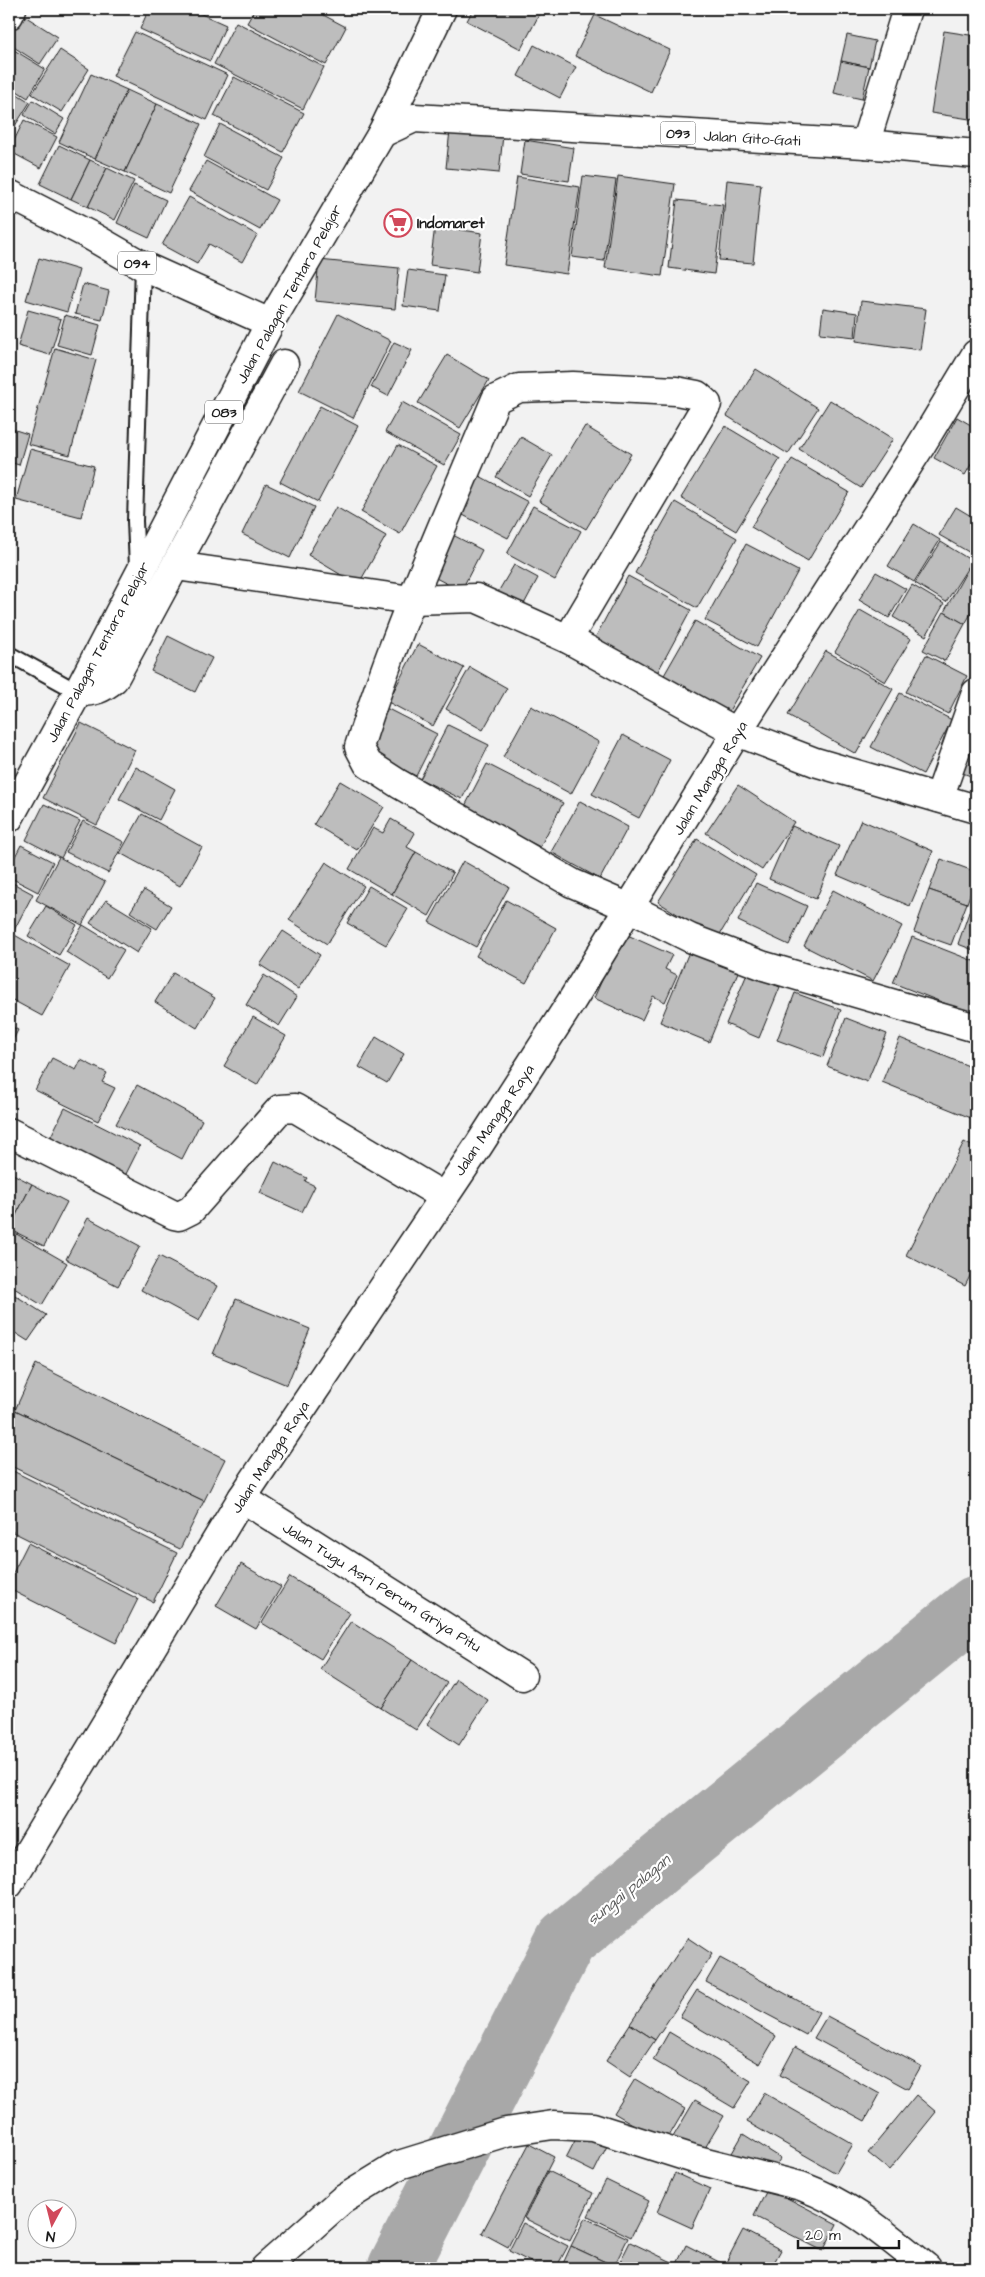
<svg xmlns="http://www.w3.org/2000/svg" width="985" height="2277" font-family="'Architects Daughter',sans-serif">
  <rect width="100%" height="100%" fill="#f2f2f2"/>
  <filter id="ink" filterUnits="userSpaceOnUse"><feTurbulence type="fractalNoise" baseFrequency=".02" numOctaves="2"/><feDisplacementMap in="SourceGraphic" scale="10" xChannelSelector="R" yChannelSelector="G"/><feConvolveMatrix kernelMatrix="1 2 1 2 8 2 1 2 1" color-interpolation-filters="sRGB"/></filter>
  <g filter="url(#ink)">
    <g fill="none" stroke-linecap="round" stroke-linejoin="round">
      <path stroke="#a8a8a8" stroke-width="61" d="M398 2268 566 1940 976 1606"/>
    </g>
    <g fill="#bdbdbd" stroke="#1c1c1c">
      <path d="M149 9H190L226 25 210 61 140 29Z"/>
      <path d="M255 9H312L346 27 326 65 247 23Z"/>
      <path d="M473 9H533L540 13 521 49 467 21Z"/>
      <path d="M23 15 58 37 40 64 9 44V37Z"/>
      <path d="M595 15 670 50 651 92 575 56Z"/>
      <path d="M236 22 324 67 303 109 214 64Z"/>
      <path d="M944 31 976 36V120L931 113Z"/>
      <path d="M135 32 228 75 207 120 113 76Z"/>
      <path d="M847 35 875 41 869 67 841 61Z"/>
      <path d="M534 45 576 67 560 98 518 76Z"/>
      <path d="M9 47 45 69 28 98 9 86Z"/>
      <path d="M60 50 89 69 62 112 32 94Z"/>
      <path d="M841 61 869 67 862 99 834 93Z"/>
      <path d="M91 74 127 90 95 159 59 142Z"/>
      <path d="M234 77 304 113 283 152 214 116Z"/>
      <path d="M9 89 30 102 13 129 9 127Z"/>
      <path d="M127 90 157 104 125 172 95 159Z"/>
      <path d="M33 100 64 119 55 134 24 115Z"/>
      <path d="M157 104 201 124 169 193 125 172Z"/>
      <path d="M24 120 57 137 41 168 9 151Z"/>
      <path d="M220 124 284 158 266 190 204 157Z"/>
      <path d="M450 130 503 135 499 173 446 168Z"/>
      <path d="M525 140 574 148 569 181 520 174Z"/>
      <path d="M59 145 90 160 71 199 40 184Z"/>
      <path d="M90 160 107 168 88 207 71 199Z"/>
      <path d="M206 161 277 200 260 230 189 191Z"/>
      <path d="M107 168 134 181 115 220 88 207Z"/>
      <path d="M583 176 616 180 604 261 572 257Z"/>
      <path d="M618 176 675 184 662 276 605 268Z"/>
      <path d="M517 177 580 187 567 274 504 265Z"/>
      <path d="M727 180 761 184 753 263 719 260Z"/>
      <path d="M134 185 166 200 149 238 117 223Z"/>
      <path d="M189 197 257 235 242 262 209 244 197 264 162 245Z"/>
      <path d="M677 200 723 205 714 274 669 268Z"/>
      <path d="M435 226 482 233 477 272 430 265Z"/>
      <path d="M39 258 79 270 67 312 26 300Z"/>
      <path d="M319 260 399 268 395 309 315 301Z"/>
      <path d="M408 270 445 275 440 311 403 306Z"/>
      <path d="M83 284 109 291 102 320 75 314Z"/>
      <path d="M861 301 926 309 920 350 856 341Z"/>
      <path d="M823 308 857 313 855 337 820 333Z"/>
      <path d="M28 310 61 319 50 355 18 346Z"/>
      <path d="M338 314 391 341 353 418 299 391Z"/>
      <path d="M65 315 100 325 92 355 57 345Z"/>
      <path d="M394 342 412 350 388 396 371 387Z"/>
      <path d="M55 348 96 360 70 455 28 444Z"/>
      <path d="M447 355 489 380 460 428 418 403Z"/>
      <path d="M756 369 818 408 788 454 727 416Z"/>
      <path d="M830 400 893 439 861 488 799 449Z"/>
      <path d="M402 402 461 435 444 465 385 432Z"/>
      <path d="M320 406 358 426 318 502 280 482Z"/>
      <path d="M957 417 976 428V456L965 475 934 458Z"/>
      <path d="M585 426 631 454 586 529 539 501Z"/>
      <path d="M725 426 780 459 736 531 681 498Z"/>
      <path d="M9 428 28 434 19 465 9 462Z"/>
      <path d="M521 437 552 455 528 496 496 477Z"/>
      <path d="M398 445 437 466 400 534 361 512Z"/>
      <path d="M30 449 94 466 81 517 16 500Z"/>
      <path d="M792 459 849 492 808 561 751 527Z"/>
      <path d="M472 472 528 502 508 538 453 510Z"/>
      <path d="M266 484 314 507 290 558 242 534Z"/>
      <path d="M675 502 737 538 697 608 635 573Z"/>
      <path d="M533 506 581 531 555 580 507 554Z"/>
      <path d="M336 507 386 536 358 585 308 555Z"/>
      <path d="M956 507 976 519V551L974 555 939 535Z"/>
      <path d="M914 524 940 540 914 582 888 566Z"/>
      <path d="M449 533 482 550 461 591 428 574Z"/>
      <path d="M941 542 972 561 946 602 915 583Z"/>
      <path d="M746 544 798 571 757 647 705 620Z"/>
      <path d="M971 563 976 566V605L965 624 944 612Z"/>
      <path d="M514 565 538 578 523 606 498 592Z"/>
      <path d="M876 572 906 589 889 618 859 600Z"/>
      <path d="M628 576 691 610 657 673 594 640Z"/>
      <path d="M912 585 944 604 926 636 893 617Z"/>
      <path d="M860 610 911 639 885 682 835 652Z"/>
      <path d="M944 612 965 624 945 661 923 650Z"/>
      <path d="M695 621 760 658 723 721 659 684Z"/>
      <path d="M168 636 212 658 195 692 151 671Z"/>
      <path d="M418 644 464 668 433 726 388 702Z"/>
      <path d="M826 651 893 689 856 754 788 715Z"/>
      <path d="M926 655 967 676 948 714 906 692Z"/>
      <path d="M470 667 507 688 483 730 446 709Z"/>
      <path d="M900 693 952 720 923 774 871 747Z"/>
      <path d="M531 706 599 742 571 794 503 757Z"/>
      <path d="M386 708 437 734 416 776 364 750Z"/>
      <path d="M81 723 135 750 97 825 43 798Z"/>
      <path d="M448 725 489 745 462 799 420 779Z"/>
      <path d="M976 730V778L960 772Z"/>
      <path d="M623 735 670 760 639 818 592 794Z"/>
      <path d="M487 764 563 803 540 847 464 808Z"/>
      <path d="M136 767 175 789 159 820 119 799Z"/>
      <path d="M340 781 384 807 357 850 314 824Z"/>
      <path d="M738 785 794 822 762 870 706 833Z"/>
      <path d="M580 801 628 827 600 879 551 852Z"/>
      <path d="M44 804 80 821 61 858 26 840Z"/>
      <path d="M142 814 202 847 180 886 120 853Z"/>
      <path d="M391 819 415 833 407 847 416 852 392 894 349 869 373 828 383 833Z"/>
      <path d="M861 820 933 851 910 906 837 875Z"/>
      <path d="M83 821 124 842 108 873 66 852Z"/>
      <path d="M792 826 839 846 816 899 769 879Z"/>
      <path d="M697 839 756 875 717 939 658 902Z"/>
      <path d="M21 845 53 862 38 892 9 877V868Z"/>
      <path d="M416 852 453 873 429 916 392 894Z"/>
      <path d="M59 857 105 882 82 925 36 900Z"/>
      <path d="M941 859 976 872V878L967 903 929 890Z"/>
      <path d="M463 861 509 887 476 947 429 922Z"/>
      <path d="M326 862 364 886 327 944 289 920Z"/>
      <path d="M9 881 33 894 13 932 9 929Z"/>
      <path d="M756 883 807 906 789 945 738 921Z"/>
      <path d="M369 886 408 909 386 945 347 923Z"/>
      <path d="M144 890 171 906 157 929 130 912Z"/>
      <path d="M833 890 902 926 873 981 804 946Z"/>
      <path d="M929 890 967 903 951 945 914 932Z"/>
      <path d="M974 898 976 899V951L958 944Z"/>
      <path d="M106 900 152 928 137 953 90 923Z"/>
      <path d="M506 900 556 928 526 983 476 956Z"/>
      <path d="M46 906 77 925 59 955 28 936Z"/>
      <path d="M83 925 124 950 107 978 66 952Z"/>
      <path d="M283 931 320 955 298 989 260 965Z"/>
      <path d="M11 933 70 966 42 1016 9 998V937Z"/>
      <path d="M623 933 672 955 665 969 677 975 665 1002 653 996 642 1020 594 998Z"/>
      <path d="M912 937 976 962V1003L972 1014 893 983Z"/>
      <path d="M689 952 738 972 709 1042 660 1022Z"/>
      <path d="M173 973 215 998 197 1028 155 1002Z"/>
      <path d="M747 974 780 987 759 1038 726 1024Z"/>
      <path d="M264 975 297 997 279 1026 246 1005Z"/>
      <path d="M795 993 841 1010 823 1057 777 1040Z"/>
      <path d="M253 1017 286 1036 257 1085 224 1066Z"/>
      <path d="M846 1018 887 1034 867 1082 827 1066Z"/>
      <path d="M9 1025 18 1030 9 1048Z"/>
      <path d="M376 1037 404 1054 387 1083 359 1067Z"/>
      <path d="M900 1038 976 1069V1120L882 1082Z"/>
      <path d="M52 1058 76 1070 81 1060 107 1073 102 1082 115 1088 98 1121 35 1090Z"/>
      <path d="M137 1085 202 1120 182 1159 116 1124Z"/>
      <path d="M65 1108 140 1146 121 1184 46 1146Z"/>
      <path d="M964 1142 976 1148V1264L965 1286 906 1255Z"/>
      <path d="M275 1162 307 1178 305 1181 315 1186 302 1212 260 1193Z"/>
      <path d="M9 1172 32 1184 9 1229Z"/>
      <path d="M32 1184 67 1202 44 1246 9 1229Z"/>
      <path d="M88 1218 140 1246 118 1286 66 1259Z"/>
      <path d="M13 1232 67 1263 42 1305 9 1285V1240Z"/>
      <path d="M159 1256 217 1286 199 1321 141 1290Z"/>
      <path d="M10 1292 46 1315 28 1341 9 1329Z"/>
      <path d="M236 1299 310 1329 287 1385 213 1354Z"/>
      <path d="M36 1364 225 1459 204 1501 15 1410Z"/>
      <path d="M15 1410 204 1501 180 1549 9 1465V1424Z"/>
      <path d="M9 1469 177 1553 153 1602 9 1530Z"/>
      <path d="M28 1543 138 1599 116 1643 9 1589V1581Z"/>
      <path d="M241 1564 281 1587 256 1629 216 1606Z"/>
      <path d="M290 1577 350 1613 321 1659 262 1623Z"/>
      <path d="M351 1621 412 1660 381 1708 320 1669Z"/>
      <path d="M412 1660 447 1683 416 1730 381 1708Z"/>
      <path d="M456 1679 488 1700 459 1745 427 1724Z"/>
      <path d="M688 1938 712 1954 655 2040 630 2024Z"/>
      <path d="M720 1958 819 2012 806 2035 706 1982Z"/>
      <path d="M697 1990 776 2036 760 2064 680 2017Z"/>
      <path d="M827 2016 921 2066 908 2089 814 2038Z"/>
      <path d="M630 2024 655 2040 630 2077 606 2061Z"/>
      <path d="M669 2032 751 2081 734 2108 653 2060Z"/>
      <path d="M795 2047 880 2094 865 2121 780 2075Z"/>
      <path d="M635 2079 685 2109 665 2143 614 2113Z"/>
      <path d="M764 2093 853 2144 836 2173 747 2122Z"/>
      <path d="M916 2095 936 2112 889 2170 868 2153Z"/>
      <path d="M695 2100 724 2116 702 2153 673 2137Z"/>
      <path d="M581 2129 609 2142 594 2172 566 2158Z"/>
      <path d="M743 2134 781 2158 771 2171 732 2153Z"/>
      <path d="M529 2144 554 2157 508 2247 482 2233Z"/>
      <path d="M548 2171 593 2193 570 2241 524 2218Z"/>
      <path d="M675 2173 710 2189 692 2228 657 2212Z"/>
      <path d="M606 2180 649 2201 631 2237 588 2216Z"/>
      <path d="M768 2188 837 2224 823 2251 754 2216Z"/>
      <path d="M585 2218 628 2238 614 2266 571 2246Z"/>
      <path d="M523 2223 568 2246 556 2268H542L509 2251Z"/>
      <path d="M743 2230 781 2250 771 2268H723Z"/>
      <path d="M630 2242 672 2262 668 2268H617Z"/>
      <path d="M686 2245 721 2263 719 2268H675Z"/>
      <path d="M571 2246 614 2266 613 2268H561Z"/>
    </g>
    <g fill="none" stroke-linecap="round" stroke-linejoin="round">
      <g stroke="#1c1c1c" stroke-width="18">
        <g id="lane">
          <path d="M137 567 135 521 143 266"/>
          <path d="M9 654 78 692"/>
        </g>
      </g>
      <g stroke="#1c1c1c" stroke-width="31">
        <g id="street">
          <path d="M9 15 12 9"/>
          <path d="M865 144 907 9"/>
          <path d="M176 566 411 600 476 598 568 639 737 732 815 762 976 809"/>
          <path d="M568 639 707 404 697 395 676 391 573 386 519 388 496 399C448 514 396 628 359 747L368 764 399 784 572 883 630 908 690 938 764 966 976 1028"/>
          <path d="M78 692C94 692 102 689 114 679L284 364"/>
          <path d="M939 798 976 693"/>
          <path d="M9 1132 174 1215 179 1216 191 1210 280 1109 295 1108 443 1196"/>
          <path d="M242 1498 522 1676"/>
          <path d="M9 1884 242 1498 479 1145 571 1002 737 732 920 447 976 354"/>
          <path d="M265 2268 342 2200 399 2165 506 2132 553 2125 593 2127 694 2159 801 2186C852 2205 885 2234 927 2268"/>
        </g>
      </g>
      <g stroke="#1c1c1c" stroke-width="31">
        <g id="primary">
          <path d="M382 133 414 118 865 144 976 154"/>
          <path d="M9 194 91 236 143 266 270 323"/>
          <path d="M9 818 78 692 270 323 382 133 442 9"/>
        </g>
      </g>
      <use href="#lane" stroke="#fff" stroke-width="14"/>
      <use href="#street" stroke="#fff" stroke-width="28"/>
      <use href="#primary" stroke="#fff" stroke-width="28"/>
    </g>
  </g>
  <defs>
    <g id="supermarket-ring" transform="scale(1.4375)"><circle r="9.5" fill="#fff" stroke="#d1495b" stroke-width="1.5"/><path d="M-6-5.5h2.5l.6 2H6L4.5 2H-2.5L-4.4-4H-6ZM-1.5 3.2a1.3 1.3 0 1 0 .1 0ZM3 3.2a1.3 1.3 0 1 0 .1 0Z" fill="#d1495b"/></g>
  </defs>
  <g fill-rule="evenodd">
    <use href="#supermarket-ring" x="398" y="223"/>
  </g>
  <g text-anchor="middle" stroke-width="4.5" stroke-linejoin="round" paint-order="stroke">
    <g fill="#fff" stroke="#606060" stroke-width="1">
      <rect x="660.5" y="121.5" width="35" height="23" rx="4"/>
      <rect x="118" y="251.5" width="38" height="23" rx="4"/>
      <rect x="205" y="400.5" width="38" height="23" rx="4"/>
    </g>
    <g font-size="14" font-weight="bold" fill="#1c1c1c">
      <text x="678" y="138">093</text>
      <text x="137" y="268">094</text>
      <text x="224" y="417">083</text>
    </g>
    <g font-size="15" fill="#1c1c1c" stroke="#fff">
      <text transform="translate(752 138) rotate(3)" y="5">Jalan Gito-Gati</text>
      <text transform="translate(289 294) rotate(-61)" y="5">Jalan Palagan Tentara Pelajar</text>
      <text transform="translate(98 652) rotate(-62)" y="5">Jalan Palagan Tentara Pelajar</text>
      <text transform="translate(710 778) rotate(-59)" y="5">Jalan Mangga Raya</text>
      <text transform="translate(494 1120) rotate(-56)" y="5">Jalan Mangga Raya</text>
      <text transform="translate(270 1457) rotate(-57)" y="5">Jalan Mangga Raya</text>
      <text transform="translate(382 1587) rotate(32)" y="5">Jalan Tugu Asri Perum Griya Pitu</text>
    </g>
    <g font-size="15" font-weight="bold" fill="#1c1c1c" stroke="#fff" text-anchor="start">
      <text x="417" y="228">Indomaret</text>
    </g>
    <g font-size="16" font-style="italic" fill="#5b5b5b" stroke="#fff">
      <text transform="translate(628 1889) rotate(-39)" y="6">sungai palagan</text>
    </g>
  </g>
  <rect width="985" height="2277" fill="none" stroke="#fff" stroke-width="30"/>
  <rect x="15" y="15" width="955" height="2247" fill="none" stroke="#1c1c1c" stroke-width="2" filter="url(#ink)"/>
  <g transform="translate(52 2224) rotate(187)"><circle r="24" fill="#ffffff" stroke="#a4a4a4"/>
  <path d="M0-4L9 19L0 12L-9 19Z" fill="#d1495b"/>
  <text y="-8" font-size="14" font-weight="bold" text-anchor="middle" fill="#1c1c1c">N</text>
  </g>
  <path d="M798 2240v8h101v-8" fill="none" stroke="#1c1c1c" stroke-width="2.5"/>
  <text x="805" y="2240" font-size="15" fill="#1c1c1c" stroke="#ffffff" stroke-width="4" paint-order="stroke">20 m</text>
</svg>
